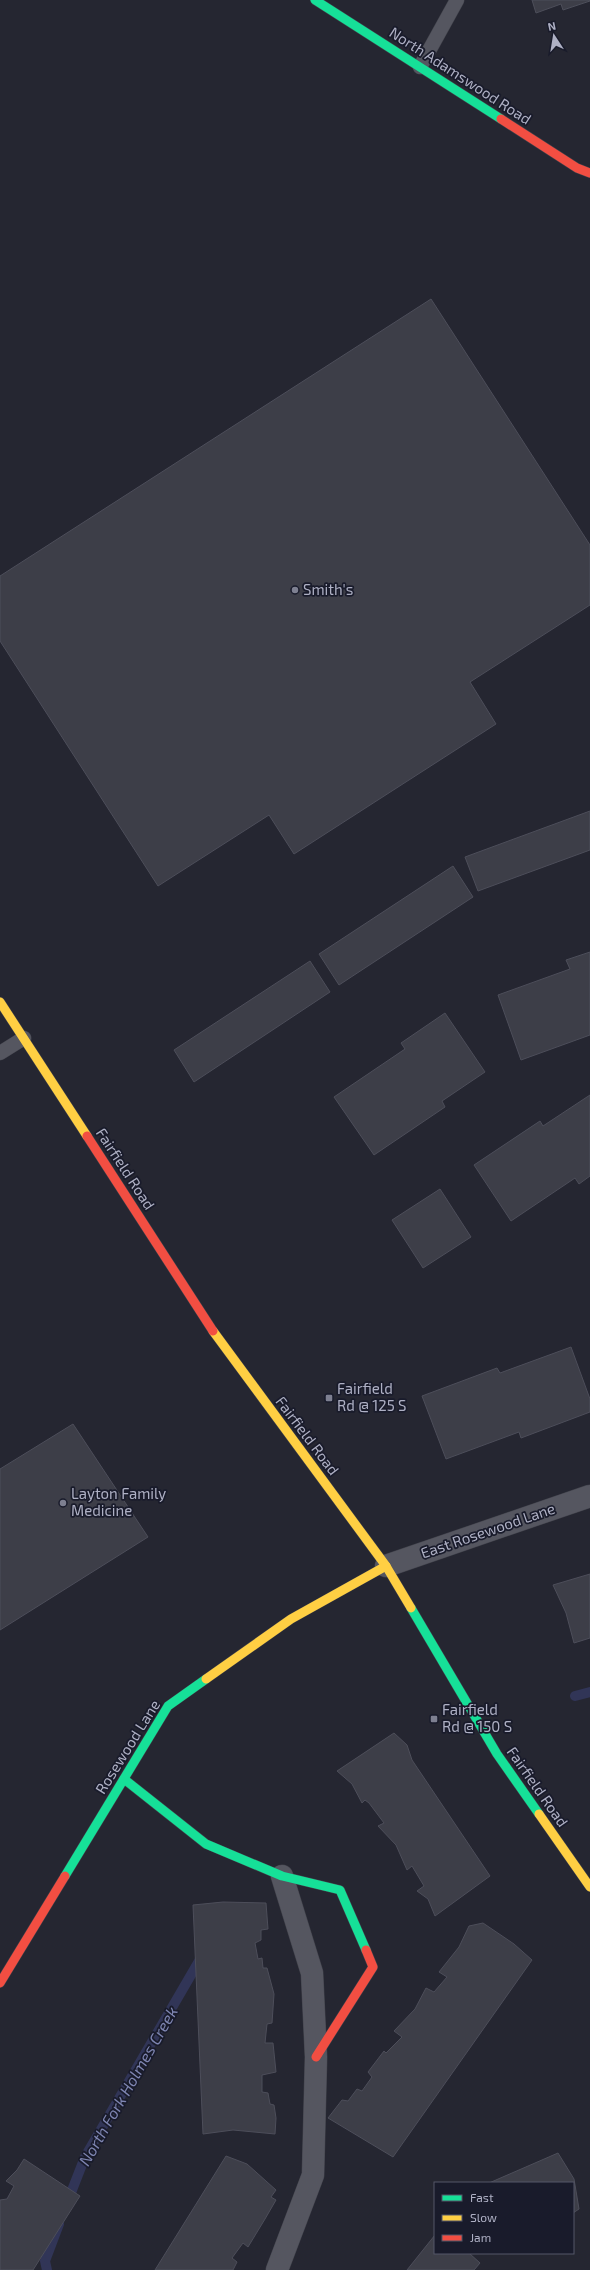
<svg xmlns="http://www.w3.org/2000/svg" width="590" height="2270" font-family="'Exo 2',sans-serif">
  <rect width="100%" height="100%" fill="#252631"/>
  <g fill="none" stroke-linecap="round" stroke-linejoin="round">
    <g stroke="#313557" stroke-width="10">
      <path d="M575 1696 590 1692"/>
      <path d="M67 2203 85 2157 202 1956"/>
      <path d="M47 2270 45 2261 59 2224"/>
    </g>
  </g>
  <g fill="#3d3e48" stroke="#4d4e5a">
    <path d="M532 0H590V1L563 10 561 4 536 13Z"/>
    <path d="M431 299 590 545V605L470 682 496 724 294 854 269 815 158 886 0 641V576Z"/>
    <path d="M590 811V850L478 891 465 857Z"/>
    <path d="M453 866 473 897 339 985 319 954Z"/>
    <path d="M590 952V1035L521 1060 498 995 570 969 566 960Z"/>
    <path d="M310 961 330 992 194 1082 174 1050Z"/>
    <path d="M445 1013 485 1072 442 1101 445 1107 374 1155 334 1097 405 1049 401 1043Z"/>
    <path d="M590 1095V1176L579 1184 575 1178 511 1221 474 1165 540 1121 543 1126Z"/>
    <path d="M440 1189 471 1237 423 1268 392 1220Z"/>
    <path d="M571 1347 590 1399V1412L521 1438 519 1432 446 1459 422 1396 497 1368 500 1373Z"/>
    <path d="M73 1424 148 1537 0 1630V1469Z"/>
    <path d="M590 1574V1638L574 1643 566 1613 553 1585Z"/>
    <path d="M394 1733 407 1745 412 1760 490 1876 435 1916 428 1899 417 1891 424 1886 412 1866 407 1870 396 1845 378 1826 384 1823 369 1803 365 1800 362 1803 352 1784 337 1771Z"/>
    <path d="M223 1902 266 1903 268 1929 261 1930V1940L255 1943 258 1959 262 1958 263 1968H267L274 1994 272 2023 267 2024 265 2043H273L276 2072 262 2075V2092L268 2093 270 2104 274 2105 276 2118 275 2134 233 2130 203 2134 193 1905Z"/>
    <path d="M483 1923 514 1944 532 1960 393 2157 328 2118 342 2100 348 2101 357 2089 362 2091 372 2077 368 2072 384 2051 386 2053 402 2037 394 2031 415 2009 426 1988 434 1992 447 1977 439 1972 459 1947 469 1926Z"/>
    <path d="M558 2153 574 2179 579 2209 573 2213V2183H489Z"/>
    <path d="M226 2156 247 2164 276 2190 271 2197 276 2200 265 2219 248 2247 243 2243 232 2258 237 2262 233 2270H155Z"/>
    <path d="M24 2159 80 2196 33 2270H0V2200L7 2199 14 2186 6 2181 17 2170Z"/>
    <path d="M435 2235V2253H469L480 2263 474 2270H407Z"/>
  </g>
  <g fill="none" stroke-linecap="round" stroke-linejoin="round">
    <g stroke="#41424b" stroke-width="15">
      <g id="lane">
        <path d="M420 67 457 0"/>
        <path d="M0 1053 24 1038"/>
      </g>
    </g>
    <g stroke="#41424b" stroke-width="23">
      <g id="street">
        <path d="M386 1566 590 1496"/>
        <path d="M277 2270 313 2175 316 2057 312 1973 282 1876"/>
      </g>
    </g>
    <g stroke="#41424b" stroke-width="10">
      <g id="fast">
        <path d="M315 0 501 119"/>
        <path d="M411 1608 497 1754 539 1814"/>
        <path d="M124 1779 206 1844 282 1876 340 1890 366 1950"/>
        <path d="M65 1876 168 1706 206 1679"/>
      </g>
    </g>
    <g stroke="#41424b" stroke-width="10">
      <g id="slow">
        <path d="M0 1002 87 1136"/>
        <path d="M213 1331 386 1566 411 1608"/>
        <path d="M206 1679 291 1619 386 1566"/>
        <path d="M539 1814 590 1887"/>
      </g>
    </g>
    <g stroke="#41424b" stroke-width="10">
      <g id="jam">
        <path d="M501 119 577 168 590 173"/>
        <path d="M87 1136 213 1331"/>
        <path d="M0 1983 65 1876"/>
        <path d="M316 2057 373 1967 366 1950"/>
      </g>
    </g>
    <use href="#lane" stroke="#555660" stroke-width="14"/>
    <use href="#street" stroke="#555660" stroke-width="22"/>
    <use href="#fast" stroke="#16e098" stroke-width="9"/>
    <use href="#slow" stroke="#ffcf43" stroke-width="9"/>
    <use href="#jam" stroke="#f24e42" stroke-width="9"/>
  </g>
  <g fill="#7e8091" stroke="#191b2b" stroke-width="1.5">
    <circle cx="295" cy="590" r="4"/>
    <rect x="325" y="1394" width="8" height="8" rx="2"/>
    <circle cx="63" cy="1503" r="4"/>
    <rect x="430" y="1715" width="8" height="8" rx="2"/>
  </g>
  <g text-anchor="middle" stroke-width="3.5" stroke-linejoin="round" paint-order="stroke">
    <g font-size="15" fill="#aeb0c4" stroke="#191b2b">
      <text transform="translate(460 76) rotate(33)" y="5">North Adamswood Road</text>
      <text transform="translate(125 1169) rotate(57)" y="5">Fairfield Road</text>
      <text transform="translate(307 1436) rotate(53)" y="5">Fairfield Road</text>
      <text transform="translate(488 1531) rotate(-19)" y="5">East Rosewood Lane</text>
      <text transform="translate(128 1747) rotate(-58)" y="5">Rosewood Lane</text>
      <text transform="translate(537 1787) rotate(55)" y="5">Fairfield Road</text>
    </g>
    <g font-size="15" fill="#aeb0c4" stroke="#191b2b" text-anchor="start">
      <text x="303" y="595">Smith's</text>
      <text x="337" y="1394">Fairfield<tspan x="337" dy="17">Rd @ 125 S</tspan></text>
      <text x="71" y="1499">Layton Family<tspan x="71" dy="17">Medicine</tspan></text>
      <text x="442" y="1715">Fairfield<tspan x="442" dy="17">Rd @ 150 S</tspan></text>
    </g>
    <g font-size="16" font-style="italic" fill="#7e85b1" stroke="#191b2b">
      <text transform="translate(128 2086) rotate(-60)" y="6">North Fork Holmes Creek</text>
    </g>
  </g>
  <rect x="434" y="2182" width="140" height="72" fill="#191b2b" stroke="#555768"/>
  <rect x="442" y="2195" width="20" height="6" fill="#16e098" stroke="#555768"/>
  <text x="470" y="2202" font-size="12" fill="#aeb0c4">Fast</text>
  <rect x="442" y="2215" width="20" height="6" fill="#ffcf43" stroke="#555768"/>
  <text x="470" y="2222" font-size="12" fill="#aeb0c4">Slow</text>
  <rect x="442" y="2235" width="20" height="6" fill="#f24e42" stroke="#555768"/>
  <text x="470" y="2242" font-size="12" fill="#aeb0c4">Jam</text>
  <g transform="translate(554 36) rotate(348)" stroke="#191b2b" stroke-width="3" paint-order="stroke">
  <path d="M0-3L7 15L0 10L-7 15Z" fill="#aeb0c4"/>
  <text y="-6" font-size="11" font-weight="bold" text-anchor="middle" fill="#aeb0c4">N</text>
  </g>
</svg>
